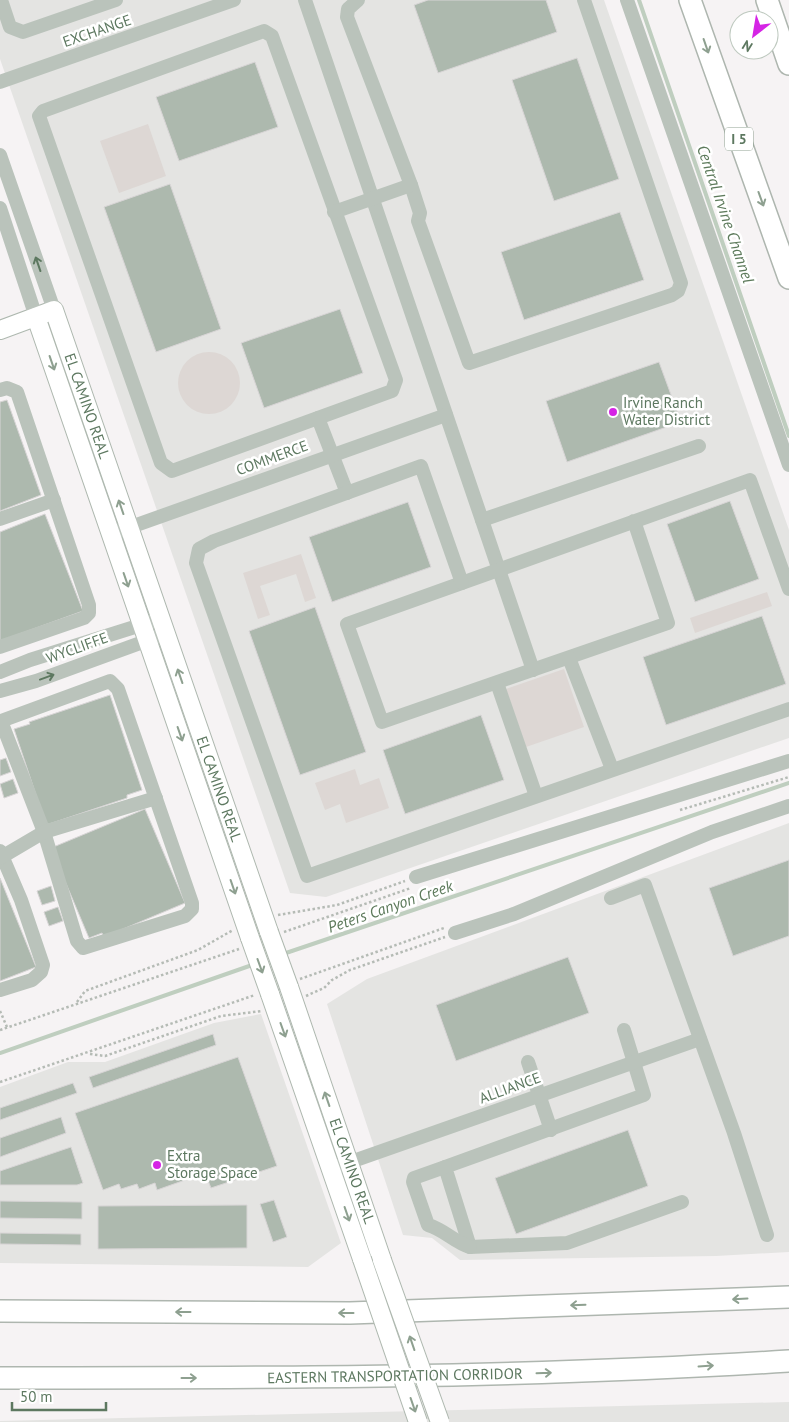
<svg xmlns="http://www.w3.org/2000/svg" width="789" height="1422" font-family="'PT Sans',sans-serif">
  <rect width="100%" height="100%" fill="#f6f3f4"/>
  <g fill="#e4e4e2">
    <path d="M0 0H604L789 530V738L326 897 290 893 0 59Z"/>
    <path d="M789 823V1252L716 1256 460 1260 432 1238 403 1235 327 1004 367 979Z"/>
    <path d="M261 1014 341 1243 308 1267 0 1263V1087L68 1062H105L214 1023Z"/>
    <path d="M789 1402V1422H0V1421Z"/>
  </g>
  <g fill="#ddd7d4">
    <path d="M148 124 166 176 119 193 100 141Z"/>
    <circle cx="209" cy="383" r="31"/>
    <path d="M301 554 316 598 305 602 296 574 260 586 270 615 258 619 243 573Z"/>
    <path d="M767 592 772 606 695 633 690 618Z"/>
    <path d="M564 669 584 727 526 747 506 689Z"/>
    <path d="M355 769 360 785 379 778 389 808 346 823 340 804 325 810 315 783Z"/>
  </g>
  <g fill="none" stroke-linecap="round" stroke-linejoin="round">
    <g stroke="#bfcebf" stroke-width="4">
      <path d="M639 0 789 436"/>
      <path d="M283 954 789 783"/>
      <path d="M0 1053 255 964"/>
    </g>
  </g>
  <g fill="#adb9ae" stroke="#d8d5d6">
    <path d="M428 0H546L557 32 438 73 414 5Z"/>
    <path d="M577 58 619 179 554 201 512 80Z"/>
    <path d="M255 62 278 127 179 161 156 97Z"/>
    <path d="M170 184 221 329 156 352 104 207Z"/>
    <path d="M620 212 644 280 524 320 501 252Z"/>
    <path d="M340 309 363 373 264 408 241 343Z"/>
    <path d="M659 362 681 422 567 462 546 401Z"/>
    <path d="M7 400 41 495 0 511V402Z"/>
    <path d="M730 501 759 579 695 602 667 524Z"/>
    <path d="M408 502 431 567 332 602 309 537Z"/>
    <path d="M45 514 83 611 0 641V532Z"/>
    <path d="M315 607 366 752 300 775 249 631Z"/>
    <path d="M762 616 786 684 666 725 643 657Z"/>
    <path d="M110 695 142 790 127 795V798L46 825 14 729 30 724 29 722Z"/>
    <path d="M481 715 504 780 405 814 383 750Z"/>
    <path d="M6 758 11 772 0 776V760Z"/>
    <path d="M13 779 18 793 4 798 0 784Z"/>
    <path d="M145 809 185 903 104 937 102 933 89 938 51 848Z"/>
    <path d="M789 860V936L733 956 709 888Z"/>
    <path d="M0 878 36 967 0 981Z"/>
    <path d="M51 886 55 901 42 905 37 891Z"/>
    <path d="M58 907 63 921 49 926 44 912Z"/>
    <path d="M568 957 589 1013 456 1061 436 1005Z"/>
    <path d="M213 1034 216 1045 93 1088 89 1077Z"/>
    <path d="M238 1057 277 1166 211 1188 205 1173 157 1190 155 1183 139 1189 137 1184 121 1189 119 1184 103 1190 75 1113Z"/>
    <path d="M73 1083 77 1093 0 1120V1108Z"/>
    <path d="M61 1117 66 1133 0 1157V1138Z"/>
    <path d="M628 1130 648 1186 516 1234 495 1178Z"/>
    <path d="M71 1147 83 1183 77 1185H0V1171Z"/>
    <path d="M274 1200 287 1237 273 1242 260 1204Z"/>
    <path d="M0 1201 82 1202V1219L0 1218Z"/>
    <path d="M247 1205V1248L98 1249V1206Z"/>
    <path d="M0 1233 81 1234V1245L0 1244Z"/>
  </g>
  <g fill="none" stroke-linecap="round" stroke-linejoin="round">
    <g stroke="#aeb8af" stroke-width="20">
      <g id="major">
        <path d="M36 317 250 938"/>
        <path d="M0 330 54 310 269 932"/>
        <path d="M289 987 382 1260"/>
        <path d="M270 994 362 1259"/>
      </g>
    </g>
    <g stroke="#aeb6af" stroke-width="24">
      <g id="highway">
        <path d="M690 0 789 278"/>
        <path d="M767 0 789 64"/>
        <path d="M0 1311 350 1313 789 1297"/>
        <path d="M0 1378C263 1378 526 1378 789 1361"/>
      </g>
    </g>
    <g stroke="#b5bbb5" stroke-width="2.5" stroke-dasharray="2.5 2.5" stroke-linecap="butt">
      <path d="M680 810 789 777"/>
      <path d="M278 915 337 905 405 881"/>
      <path d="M284 932 411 888"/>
      <path d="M300 979 444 928"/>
      <path d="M306 996 324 988 332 980 350 970 445 937"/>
      <path d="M77 1002 85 991 198 950 233 930"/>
      <path d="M0 1011 7 1027"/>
      <path d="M0 1030 239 949"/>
      <path d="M90 1054 105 1056 221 1016 262 1011"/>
      <path d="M0 1082 255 995"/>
    </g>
    <g stroke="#bac3bb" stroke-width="14">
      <path d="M1 0 10 27 23 32 116 0"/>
      <path d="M305 0 533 670"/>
      <path d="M358 0 348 9 347 17 411 185 420 213 418 221 469 363 672 295 678 291 681 283 584 0"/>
      <path d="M627 0 789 465"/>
      <path d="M264 31 272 36 396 380 392 391 172 471 161 463 39 116 43 111Z"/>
      <path d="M0 82 234 0"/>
      <path d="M0 155 54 310"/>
      <path d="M0 208 36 317"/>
      <path d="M334 212 411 185"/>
      <path d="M0 390 7 388 17 392 89 605V613L84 618 0 647"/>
      <path d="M318 418 347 493"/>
      <path d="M0 519 54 500"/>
      <path d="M482 520 699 446"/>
      <path d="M634 521 668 623 382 722 347 624 750 480 789 589"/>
      <path d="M111 534 446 415"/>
      <path d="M462 583 421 466 214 541 199 549 196 563 307 876 789 709"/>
      <path d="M569 658 612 769"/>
      <path d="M0 672 30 660 160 619"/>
      <path d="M110 681 118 689 192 903V909L185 916 83 948 77 941 44 832 1 721Z"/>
      <path d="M497 683 536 796"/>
      <path d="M0 691 36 681 165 634"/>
      <path d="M0 851 21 900 43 965 41 972 32 980 0 990"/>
      <path d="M0 858 44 832 156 798"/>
      <path d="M416 877 789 761"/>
      <path d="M611 898 645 885 734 1133 767 1235"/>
      <path d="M455 933 514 914 712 832 789 806"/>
      <path d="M624 1030 644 1095 445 1167 470 1247 567 1243 682 1202"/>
      <path d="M528 1062 551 1130"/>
      <path d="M339 1166 700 1039"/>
      <path d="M445 1167 414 1178 413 1182 428 1225C445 1230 454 1242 470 1247"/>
    </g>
    <use href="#major" stroke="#fff" stroke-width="18"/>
    <use href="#highway" stroke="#fff" stroke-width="21"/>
    <g stroke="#aeb8af" stroke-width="20" stroke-linecap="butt">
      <g id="major-bridge">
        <path d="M269 932 289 987"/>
        <path d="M250 938 270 994"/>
        <path d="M362 1259 418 1422"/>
        <path d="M382 1260 440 1422"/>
      </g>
    </g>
    <use href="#major-bridge" stroke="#fff" stroke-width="18"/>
  </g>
  <defs><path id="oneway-shaft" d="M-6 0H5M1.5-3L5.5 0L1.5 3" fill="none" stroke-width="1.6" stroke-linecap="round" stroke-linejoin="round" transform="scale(1.25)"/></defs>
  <g stroke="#8ea090">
    <use href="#oneway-shaft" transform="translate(706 46) rotate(71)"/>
    <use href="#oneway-shaft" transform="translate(761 199) rotate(70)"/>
    <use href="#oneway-shaft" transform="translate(52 363) rotate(71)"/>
    <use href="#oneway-shaft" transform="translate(121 507) rotate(-109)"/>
    <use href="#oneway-shaft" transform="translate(126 580) rotate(71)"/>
    <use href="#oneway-shaft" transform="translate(180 676) rotate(-109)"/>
    <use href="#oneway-shaft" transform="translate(180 734) rotate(71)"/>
    <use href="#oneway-shaft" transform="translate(233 887) rotate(71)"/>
    <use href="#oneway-shaft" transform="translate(260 966) rotate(70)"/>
    <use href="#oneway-shaft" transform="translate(283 1030) rotate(70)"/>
    <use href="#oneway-shaft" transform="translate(327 1099) rotate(-109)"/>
    <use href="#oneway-shaft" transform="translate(347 1214) rotate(71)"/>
    <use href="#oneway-shaft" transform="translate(740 1299) rotate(177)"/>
    <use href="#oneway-shaft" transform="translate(578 1305) rotate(178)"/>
    <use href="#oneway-shaft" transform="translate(183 1312) rotate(-180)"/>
    <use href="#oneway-shaft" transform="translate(346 1313) rotate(180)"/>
    <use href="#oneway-shaft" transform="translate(412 1343) rotate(-109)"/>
    <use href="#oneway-shaft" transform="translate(706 1366) rotate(-4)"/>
    <use href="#oneway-shaft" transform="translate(544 1373) rotate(-2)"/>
    <use href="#oneway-shaft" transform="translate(189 1378)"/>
    <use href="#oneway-shaft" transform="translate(413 1405) rotate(71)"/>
  </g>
  <g stroke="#5d7860">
    <use href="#oneway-shaft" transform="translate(38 264) rotate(-109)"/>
    <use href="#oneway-shaft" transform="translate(47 677) rotate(-20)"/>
  </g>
  <g fill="#d524e5" stroke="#fff" stroke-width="2">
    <circle cx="613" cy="412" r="5"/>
    <circle cx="157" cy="1165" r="5"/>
  </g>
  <g text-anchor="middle" stroke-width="5" stroke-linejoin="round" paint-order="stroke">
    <rect fill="#fff" stroke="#8ea090" stroke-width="1" x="725" y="127.5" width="28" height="23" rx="4"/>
    <g font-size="14" font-weight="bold" fill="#5d7860">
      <text x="739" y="144">I 5</text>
    </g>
    <g font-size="15" fill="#5d7860" stroke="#fff">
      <text transform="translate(97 31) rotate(-19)" y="5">EXCHANGE</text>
      <text transform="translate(87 406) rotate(71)" y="5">EL CAMINO REAL</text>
      <text transform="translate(272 458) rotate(-20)" y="5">COMMERCE</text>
      <text transform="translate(77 648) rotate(-20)" y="5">WYCLIFFE</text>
      <text transform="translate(219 789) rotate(71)" y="5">EL CAMINO REAL</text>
      <text transform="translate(510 1088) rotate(-20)" y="5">ALLIANCE</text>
      <text transform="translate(352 1171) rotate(71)" y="5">EL CAMINO REAL</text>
      <text transform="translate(395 1376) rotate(-1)" y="5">EASTERN TRANSPORTATION CORRIDOR</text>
    </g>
    <g font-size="15" fill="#5d7860" stroke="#fff" text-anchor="start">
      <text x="623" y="408">Irvine Ranch<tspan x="623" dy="17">Water District</tspan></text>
      <text x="167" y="1161">Extra<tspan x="167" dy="17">Storage Space</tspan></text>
    </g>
    <g font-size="16" font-style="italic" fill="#5d7a5b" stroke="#fff">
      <text transform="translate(726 214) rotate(71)" y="6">Central Irvine Channel</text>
      <text transform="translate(390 906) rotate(-19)" y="6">Peters Canyon Creek</text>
    </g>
  </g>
  <g transform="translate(754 35) rotate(211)"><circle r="24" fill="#ffffff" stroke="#bec9bf"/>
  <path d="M0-4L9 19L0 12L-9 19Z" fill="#d524e5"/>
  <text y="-8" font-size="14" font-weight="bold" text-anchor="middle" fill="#5d7860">N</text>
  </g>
  <path d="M12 1402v8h94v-8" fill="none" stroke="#5d7860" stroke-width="2.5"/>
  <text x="20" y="1402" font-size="15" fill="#5d7860" stroke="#ffffff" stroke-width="4" paint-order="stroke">50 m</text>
</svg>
